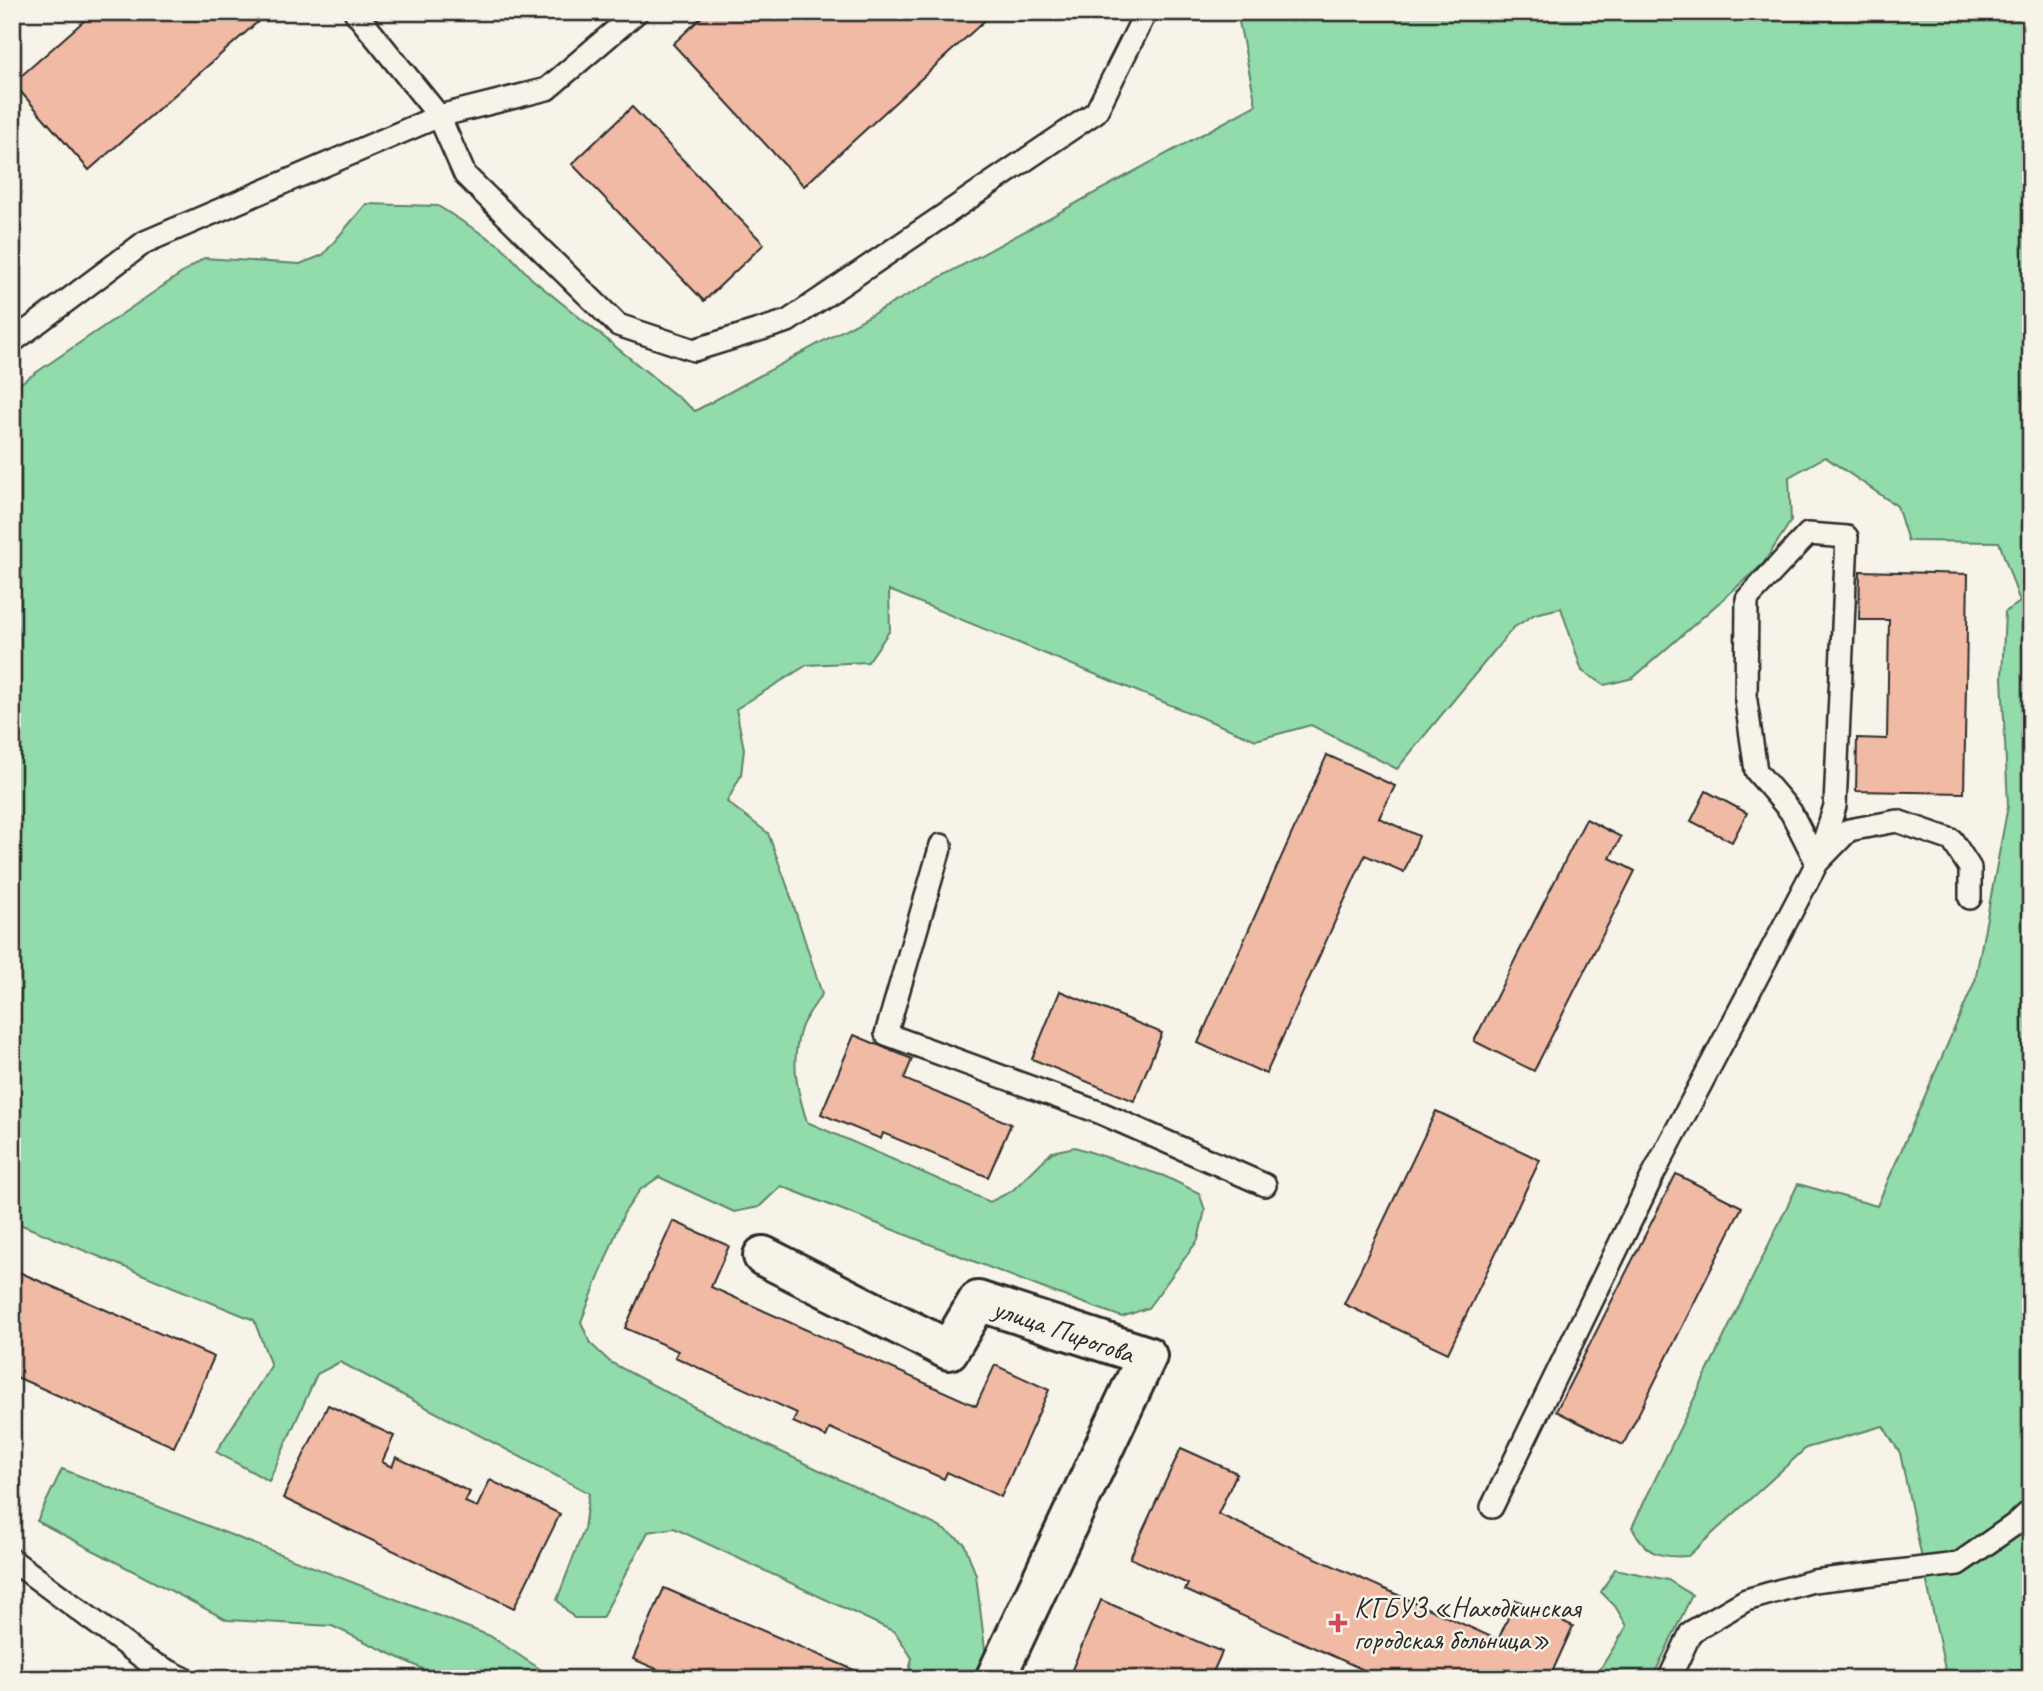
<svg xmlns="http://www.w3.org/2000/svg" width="2043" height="1691" font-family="Caveat,sans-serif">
  <rect width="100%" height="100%" fill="#f7f3e8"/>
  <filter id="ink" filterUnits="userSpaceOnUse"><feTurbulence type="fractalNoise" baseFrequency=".0143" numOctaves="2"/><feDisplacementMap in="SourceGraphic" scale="14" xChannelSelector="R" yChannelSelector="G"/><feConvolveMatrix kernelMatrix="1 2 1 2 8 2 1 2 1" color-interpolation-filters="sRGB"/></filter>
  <g filter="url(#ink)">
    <g fill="#92dbab" stroke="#5e836b" stroke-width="2">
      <path d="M1237 12H2031V1679H1947L1900 1453 1883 1426 1806 1448 1688 1556C1660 1558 1644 1554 1632 1527L1798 1184 1877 1206 1975 981 2008 806 2002 677 2005 612 2020 602 1999 542 1908 541 1897 506 1825 457 1789 477 1791 521 1763 564 1633 678 1605 685 1582 671 1561 608 1535 614 1513 628 1397 769 1311 725 1256 740 889 590 890 630 868 662 807 665 736 709 744 749 741 775 727 802 768 833 788 888 822 994C815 1005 805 1017 801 1028 790 1063 797 1090 807 1122L990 1202 1012 1191 1052 1152 1075 1147 1164 1176 1199 1193 1205 1210 1198 1240 1148 1308 1122 1317 1042 1288 781 1186 759 1207 734 1212 659 1177 640 1190 624 1213 581 1322 590 1343 610 1362 758 1441 938 1526 964 1543 976 1575 986 1657 975 1679H907L912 1658 895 1632 674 1528 648 1532 602 1618H574L557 1600 584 1529 589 1493 340 1362 317 1374 269 1481 216 1452 271 1366 254 1320 12 1221V389L204 258 300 264 323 255 366 204 438 206 501 246 532 279 695 411 1256 105Z"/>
      <path d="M62 1469 490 1636 555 1679H444L332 1626 227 1620 37 1521Z"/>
      <path d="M1615 1569 1668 1580 1692 1595 1652 1679H1594L1627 1626 1615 1606 1601 1592Z"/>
    </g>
    <g fill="#f1baa5" stroke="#2b2b2b" stroke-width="2">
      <path d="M94 12H269L89 170 13 83Z"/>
      <path d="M707 12H994L804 186 673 44Z"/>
      <path d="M632 107 764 244 704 301 572 164Z"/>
      <path d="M1860 571 1968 574 1964 793 1856 791 1857 738 1887 739 1889 620H1859Z"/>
      <path d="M1327 755 1395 786 1379 818 1419 836 1404 872 1365 855 1266 1074 1198 1043Z"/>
      <path d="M1706 791 1747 813 1732 842 1691 821Z"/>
      <path d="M1586 819 1621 837 1610 858 1635 871 1534 1071 1474 1041Z"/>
      <path d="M1060 991 1162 1033 1134 1101 1032 1059Z"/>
      <path d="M854 1035 912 1059 904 1079 1011 1124 988 1177 883 1133 881 1139 821 1114Z"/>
      <path d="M1436 1111 1540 1160 1448 1353 1344 1304Z"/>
      <path d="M1676 1174 1742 1207 1623 1445 1556 1411Z"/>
      <path d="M673 1221 729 1246 711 1287 976 1406 995 1365 1049 1390 1001 1497 947 1472 944 1479 830 1428 826 1437 793 1422 797 1413 675 1357 678 1351 625 1328Z"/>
      <path d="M12 1269 214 1357 174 1447 12 1375Z"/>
      <path d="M328 1405 394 1436 382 1462 392 1467 396 1457 470 1492 465 1502 477 1507 490 1480 560 1514 514 1608 283 1498Z"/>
      <path d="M1181 1448 1237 1473 1218 1514 1498 1640 1516 1600 1573 1626 1549 1679H1384L1185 1590 1188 1584 1130 1558Z"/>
      <path d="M664 1588 875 1679H680L633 1659Z"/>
      <path d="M1101 1600 1222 1652 1210 1679H1068Z"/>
    </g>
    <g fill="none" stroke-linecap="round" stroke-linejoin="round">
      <g stroke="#2b2b2b" stroke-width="26">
        <g id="service">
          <path d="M355 12 439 116 465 175 618 325 694 350 788 321 1096 112 1146 12"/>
          <path d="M12 342 145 242 439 116 547 89 637 12"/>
          <path d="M941 845 886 1034 1101 1113 1265 1185"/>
          <path d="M1492 1507 1654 1173 1817 863 1835 806 1847 537 1808 534 1747 599 1746 701 1756 771 1791 812 1817 863 1849 830 1897 821 1952 840 1970 868V898"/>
          <path d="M12 1560 146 1660 185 1679"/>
          <path d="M1669 1679 1691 1632 1746 1600 1813 1581 1958 1564 2018 1522 2031 1510"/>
        </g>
      </g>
      <g stroke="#2b2b2b" stroke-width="44">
        <path id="minor" d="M763 1256 949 1350 978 1301 1147 1356 995 1679"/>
      </g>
      <use href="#service" stroke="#f7f3e8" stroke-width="21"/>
      <use href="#minor" stroke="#f7f3e8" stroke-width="38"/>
    </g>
  </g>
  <path fill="#d1495b" stroke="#f7f3e8" stroke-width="2.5" d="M1334.5 1612.5h7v7h7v7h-7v7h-7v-7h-7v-7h7z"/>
  <g text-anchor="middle" stroke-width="5" stroke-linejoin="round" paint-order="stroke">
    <g font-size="28" fill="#2b2b2b" stroke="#f7f3e8">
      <text transform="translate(1064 1330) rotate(19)" y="10">улица Пирогова</text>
    </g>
    <g font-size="28" fill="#2b2b2b" stroke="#f7f3e8" text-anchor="start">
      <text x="1354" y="1617">КГБУЗ «Находкинская<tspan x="1354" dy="32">городская больница»</tspan></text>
    </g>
  </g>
  <rect width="2043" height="1691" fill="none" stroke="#f7f3e8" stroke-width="42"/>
  <rect x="21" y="21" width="2001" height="1649" fill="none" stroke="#2b2b2b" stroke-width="2.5" filter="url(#ink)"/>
</svg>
